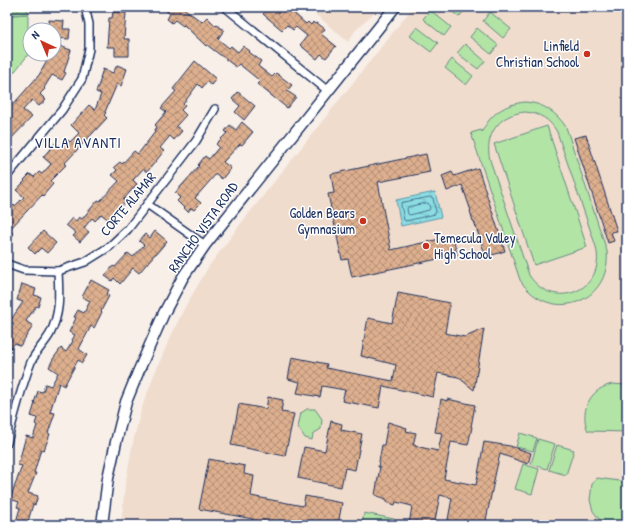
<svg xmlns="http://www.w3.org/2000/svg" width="634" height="532" font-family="'Patrick Hand',sans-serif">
  <defs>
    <pattern id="park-dots" width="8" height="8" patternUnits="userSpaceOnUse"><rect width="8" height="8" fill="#b2e4a5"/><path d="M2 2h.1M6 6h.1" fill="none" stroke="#98c490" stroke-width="1.8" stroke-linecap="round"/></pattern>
    <pattern id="water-ripples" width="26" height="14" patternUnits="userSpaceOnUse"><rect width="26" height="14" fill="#8bdde2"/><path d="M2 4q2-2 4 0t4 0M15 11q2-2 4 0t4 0" fill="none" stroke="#77bec4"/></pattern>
    <pattern id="building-cross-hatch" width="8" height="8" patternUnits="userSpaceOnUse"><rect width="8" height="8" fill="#ddaf8e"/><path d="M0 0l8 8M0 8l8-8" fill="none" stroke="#b28f77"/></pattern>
  </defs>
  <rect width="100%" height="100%" fill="#f8efe8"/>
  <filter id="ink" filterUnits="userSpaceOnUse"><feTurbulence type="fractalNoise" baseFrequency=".025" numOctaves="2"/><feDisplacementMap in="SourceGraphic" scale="8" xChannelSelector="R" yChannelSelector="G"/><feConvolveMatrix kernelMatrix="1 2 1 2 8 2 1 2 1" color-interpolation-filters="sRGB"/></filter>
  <g filter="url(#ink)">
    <g fill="#f0dccd">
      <path d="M307 7H380L355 31 348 42Z"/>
      <path d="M413 7H627V525H121L125 485 133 442 141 410 154 375 169 340 185 307 209 266 239 226Z"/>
    </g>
    <g fill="#b2e4a5" stroke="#668a82" fill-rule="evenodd">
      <path d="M446 7H464L466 8 459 17Z"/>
      <path d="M430 10 451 27 444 36 423 19Z"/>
      <path d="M490 12 511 29 503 38 483 21Z"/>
      <path d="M28 14V55L7 81V44L11 15Z"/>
      <path d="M417 27 438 43 431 52 410 36Z"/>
      <path d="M477 28 498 45 491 54 470 37Z"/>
      <path d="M465 44 485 61 478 69 457 53Z"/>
      <path d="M452 59 473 76 466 85 445 68Z"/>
      <path d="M525 102C543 103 556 112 566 127L607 251C612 304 549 325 520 280L471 133 481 130 482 132C490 114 505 104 525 102ZM525 112C539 113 550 119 557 132L596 247C607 290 553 313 529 275L490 160C484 135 499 114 525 112Z"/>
      <path d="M547 126 587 247 534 265 494 144Z"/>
      <path d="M612 384 627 385V432L588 431C581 416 586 398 600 389 603 387 608 385 612 384Z"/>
      <path d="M307 409H315L322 419 321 429 313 434 312 440 305 438 298 427 301 413Z"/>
      <path d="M520 433 537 438 533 451 516 447Z"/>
      <path d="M538 439 555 444 547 469 531 464Z"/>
      <path d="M557 445 574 450 566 475 549 470Z"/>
      <path d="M523 464 539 469 532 494 515 489Z"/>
      <path d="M597 478 627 482V525H607L599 519 593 511 590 500 592 484Z"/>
      <path d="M364 513 394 519 393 525H362Z"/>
    </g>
    <path fill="url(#park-dots)" stroke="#668a82" d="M7 7H28V14L11 15 7 12Z"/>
    <path fill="url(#water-ripples)" stroke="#5e97ad" d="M435 192 441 217 401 226 396 200Z"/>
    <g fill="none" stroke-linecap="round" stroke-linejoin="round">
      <g stroke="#487593" stroke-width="1">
        <path d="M431 197 433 198 436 212 435 214 406 221 404 220 401 205V203Z"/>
        <path d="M427 203 429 204 430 209 429 210 410 215 408 214 407 209 408 207Z"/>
      </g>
    </g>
    <g fill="url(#building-cross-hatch)" stroke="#1b2f5e">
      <path d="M162 7H182L202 22 207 17 216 26 217 25 224 30 218 39 229 48 231 46 238 52 243 46 250 51 249 52 261 61 258 66 272 77 276 73 292 85 287 91 296 97 287 108 257 84 260 81 239 64 236 67 207 45 206 46 184 25 183 26 175 20 172 23 167 19 170 14Z"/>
      <path d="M269 7H287L306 24 308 22 311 25 313 22 315 24 317 23 325 29 321 34 336 46 326 58 321 54 317 59 300 45 307 36 296 27 293 30 287 25 282 30 263 14Z"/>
      <path d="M113 12 126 13 124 39H129V56H115V47H107L109 18H112Z"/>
      <path d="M49 20 64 21 63 29H70L69 39 54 38V30H49Z"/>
      <path d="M54 44 71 50 64 72 66 73 62 80 52 75 44 88 45 89 40 94 46 100 39 106 32 100 23 110 32 117 7 143V114L10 111 9 109 39 75 51 54H54Z"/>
      <path d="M195 61 216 79 211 85 207 82 202 88 198 84 183 104 185 106 181 110 186 115 176 126 182 131 174 140 170 136 160 148 164 151 147 172 143 169 133 180 137 184 123 200 125 202 115 213V214L110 221 101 214 95 221 92 218 84 228 89 232 80 242 73 236 76 233 66 225 72 218 76 221 79 217 82 219 98 200 100 201 119 181 112 175 117 170 114 167 120 162 122 164 134 151 138 154 155 132 154 131 157 127 155 125 166 112 161 108 176 91 173 89Z"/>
      <path d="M117 65 127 69 121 86 117 84 105 112 106 113 104 115 107 118 64 164 66 165 50 181 53 184 43 196 42 195 9 230 14 234 7 243V212L14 205 15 206 24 197 16 190 25 181 24 180 30 174 34 177 39 172 42 174 51 164 43 157 56 142 61 147 68 140 70 142 79 133 71 125 89 105 95 110 101 94 96 92 101 78H100L103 69 113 73Z"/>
      <path d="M238 92 255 106 244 120 235 112 240 106 232 99Z"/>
      <path d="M242 122 253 132 242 145 240 144 223 162 231 168 222 179 216 174 195 198 201 203 194 210 191 208 188 212 177 201 180 198 175 193 199 166 198 165 205 156 209 159 219 147 216 144 227 133 225 131 230 125 236 130Z"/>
      <path d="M586 135 617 231 611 232 614 241 608 243 574 138Z"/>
      <path d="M426 154 430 172 378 182 391 250 453 236 457 255 352 277 348 259 342 260 328 194 334 193 331 174Z"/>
      <path d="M478 168 505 251 486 257 474 221H473L470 211H471L462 185 447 191 442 176 452 172 454 176Z"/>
      <path d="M43 231 56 243 47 253 41 248 35 254 28 247Z"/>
      <path d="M155 231 167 241 156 254H155L139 273 133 268 120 284 114 278 112 281 105 276 113 266 115 267 128 253 133 257 144 245 139 241 145 234 150 238Z"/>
      <path d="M91 280 109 290 106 295 109 296 101 311 102 312 94 328 91 326 79 349 87 355 82 363 78 360 64 386 59 383 50 412 55 413 48 433 50 434 44 450 41 449 34 473H36L28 493 38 496 35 505 33 504 27 525H15L20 508 17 507 19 502 10 499 22 466 18 465 26 436 33 438 37 425 35 424 37 418 31 416 35 403H34L38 391 43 392 45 384 51 386 58 373 49 367 53 359 61 348 66 352 73 341 72 340 75 335 69 332 76 318 74 317 78 310 84 313 90 301 82 297Z"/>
      <path d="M22 284 36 289 34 295 41 297 38 307 36 306 26 321 33 326 20 346 15 343 11 348 7 346V334L14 324 10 321 23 302 17 300Z"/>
      <path d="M398 293 450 303 445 333 465 337 484 329 474 390 458 377 438 373 433 397 383 386 379 408 342 401 345 390 322 386 320 397 297 393 300 382 288 379 292 357 327 364 326 368 393 381 396 365 361 356 368 318 392 323Z"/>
      <path d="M268 397 283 400 281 412 294 414 285 456 231 445 239 404 266 409Z"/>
      <path d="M441 399 447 401V399L475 405 471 427H472L468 445 451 442 444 479 476 485 484 442 510 446 531 453 528 464 500 454 496 471 485 525H447L452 498 440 495 434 525H409L412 506 396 502 395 505 386 502V499L375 495 380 467H378L382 445H384L388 422 407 428 406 431 416 433 413 445H416L415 446 438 451 442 433 435 432Z"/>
      <path d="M331 421 342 424 341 430 362 434 355 470 345 468 341 487 298 478 304 447 325 451Z"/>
      <path d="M209 459 245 466 244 474 254 476 251 496 303 506 305 496 342 503 338 525H252L253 519 199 509Z"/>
    </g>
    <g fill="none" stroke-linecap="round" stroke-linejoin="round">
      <g stroke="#1b2f5e" stroke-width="10">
        <g id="minor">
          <path d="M225 7 328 91"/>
          <path d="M7 176 62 110 82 79 89 49V24L85 7"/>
          <path d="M147 204 205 245"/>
          <path d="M7 264 24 270 58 271 85 262 109 247 128 229 196 141 215 109"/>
          <path d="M7 443C14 416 21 388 31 362 36 351 45 343 50 334 61 312 59 294 58 271"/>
        </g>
      </g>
      <g stroke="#1b2f5e" stroke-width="13">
        <path id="secondary" d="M102 525 108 478 116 442 126 402 139 370 164 313 183 277 205 245 395 7"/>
      </g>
      <use href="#minor" stroke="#fff" stroke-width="7"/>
      <use href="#secondary" stroke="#fff" stroke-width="10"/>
    </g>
  </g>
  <g fill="#c8321e" stroke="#fff" stroke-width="1.5">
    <circle cx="587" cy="54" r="4"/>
    <circle cx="363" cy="221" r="4"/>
    <circle cx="426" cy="246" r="4"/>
  </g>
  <g text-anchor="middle" stroke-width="3" stroke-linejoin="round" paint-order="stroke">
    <g font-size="14" fill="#1b2f5e" stroke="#fff" text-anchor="end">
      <text x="579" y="51">Linfield<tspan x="579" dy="16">Christian School</tspan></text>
      <text x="355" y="218">Golden Bears<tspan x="355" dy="16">Gymnasium</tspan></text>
      <text x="434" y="243" text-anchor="start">Temecula Valley<tspan x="434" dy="16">High School</tspan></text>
    </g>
    <g font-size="14" fill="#1b2f5e" stroke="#fff">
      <text transform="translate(128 204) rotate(-50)" y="5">CORTE ALAMAR</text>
      <text transform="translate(203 227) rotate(-54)" y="5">RANCHO VISTA ROAD</text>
    </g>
    <g font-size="15" letter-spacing="1" fill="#1b2f5e" stroke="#fff">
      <text x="78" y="148">VILLA AVANTI</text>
    </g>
  </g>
  <rect width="634" height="532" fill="none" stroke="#fff" stroke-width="24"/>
  <rect x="12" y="12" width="610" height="508" fill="none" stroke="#1b2f5e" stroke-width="1.5" filter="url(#ink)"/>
  <g transform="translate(42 42) rotate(316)"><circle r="19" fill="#ffffff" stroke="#a4acbf"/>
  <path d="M0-3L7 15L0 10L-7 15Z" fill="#c8321e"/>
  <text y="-6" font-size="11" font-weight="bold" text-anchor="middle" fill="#1b2f5e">N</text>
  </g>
</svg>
